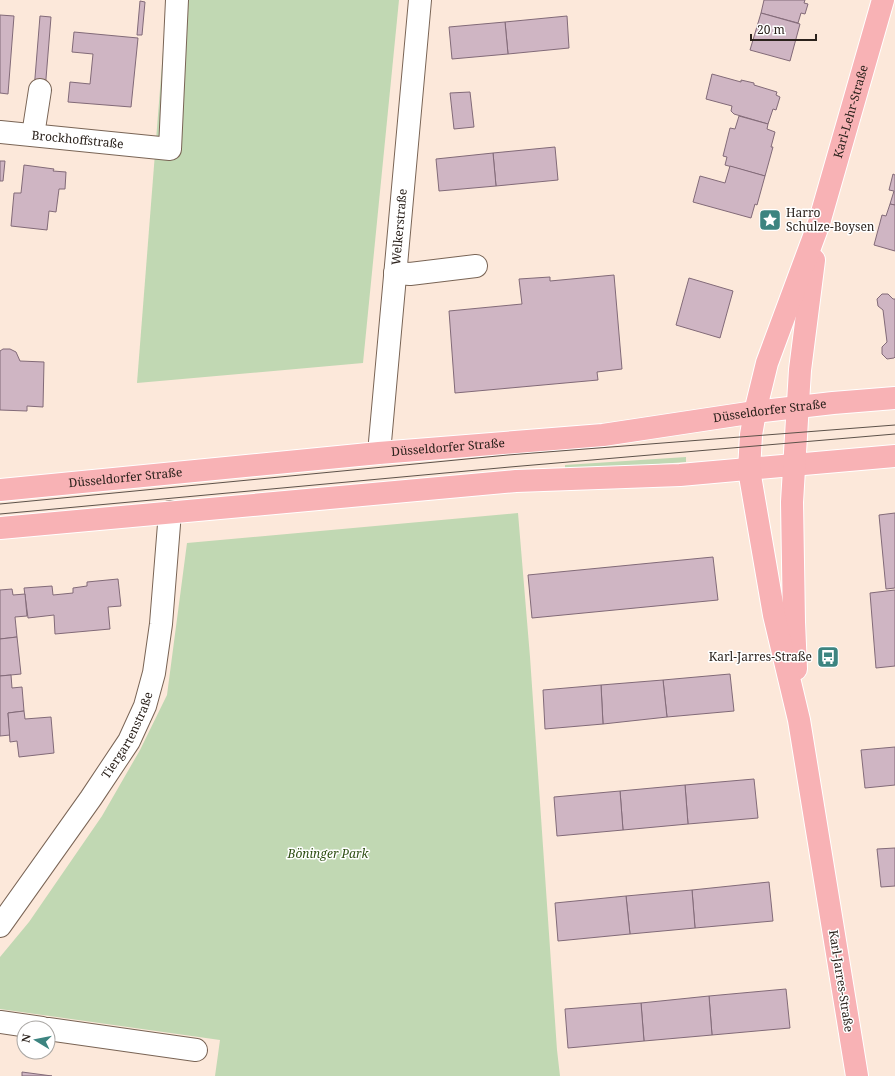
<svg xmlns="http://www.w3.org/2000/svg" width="895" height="1076" font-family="'Noto Serif',serif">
  <rect width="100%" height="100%" fill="#fce8da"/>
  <g fill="#c1d8b3">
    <path d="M167 0H399L363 363 137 383Z"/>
    <path d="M686 457V462L605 468 565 469V465Z"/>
    <path d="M518 513 530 657 557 1050 560 1076H215L220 1040 0 1009V957L29 922 102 816 140 750 167 695 187 543Z"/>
  </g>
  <g fill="#cfb5c3" stroke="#826a78">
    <path d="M764 0H805L804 3 808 4 805 14 801 13 798 23 761 13Z"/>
    <path d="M140 1 145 2 142 35H137Z"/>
    <path d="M761 13 800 24 790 61 750 50Z"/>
    <path d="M0 15 14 16 8 94 0 93Z"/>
    <path d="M40 16 51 17 45 91 34 90Z"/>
    <path d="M567 16 569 48 508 54 505 22Z"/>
    <path d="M505 22 508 54 452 59 449 27Z"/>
    <path d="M74 32 138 38 131 107 68 102 70 82 90 84 93 54 72 52Z"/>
    <path d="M712 74 741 82V80L754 83V85L777 92 776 95 780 97 776 110 773 109 768 124 734 114 731 111 732 106 706 99Z"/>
    <path d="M470 92 474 127 454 129 450 93Z"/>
    <path d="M739 116 768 124 767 129 775 132 771 147H773L765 176 725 165 727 157 723 156 730 128 735 129Z"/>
    <path d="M555 147 558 180 496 186 493 153Z"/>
    <path d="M493 153 496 186 439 191 436 159Z"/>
    <path d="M0 161H5L3 181H0Z"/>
    <path d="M24 165 54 169 53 171 66 172 65 189H59L56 212 49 211 47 230 11 226 14 193H21Z"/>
    <path d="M730 166 765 176 757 205 755 204 751 218 693 202 700 176 725 183Z"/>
    <path d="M893 174 895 175V205L890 204 894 191 889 190Z"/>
    <path d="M890 204 895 205V251L874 245 882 215 886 216Z"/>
    <path d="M614 275 622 369 597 372 598 380 455 393 449 311 522 304 519 279 550 277V281Z"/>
    <path d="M689 278 733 291 720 338 676 325Z"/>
    <path d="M882 294H888L893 299H895V357L894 358 887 359 882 354V347L887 342 883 310 878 306 877 299Z"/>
    <path d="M3 349H10L16 352 20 361 44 362 43 407 27 406V411L0 410V351Z"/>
    <path d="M895 513V588L886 589 879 515Z"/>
    <path d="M713 557 718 600 532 618 528 575Z"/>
    <path d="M118 579 121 606 108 607 110 629 55 634 54 615 28 618 24 588 52 586 53 595 73 593V588L87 586V582Z"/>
    <path d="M12 589 13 595 25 594 27 616 15 617 17 637 0 639V590Z"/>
    <path d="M895 590V666L876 668 870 593Z"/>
    <path d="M17 637 21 674 0 676V639Z"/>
    <path d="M730 674 734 711 667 717 663 680Z"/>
    <path d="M11 675 12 688 22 687 24 711 8 713 10 735 0 736V676Z"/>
    <path d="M663 680 667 717 603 724 601 685Z"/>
    <path d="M601 685 603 724 545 729 543 690Z"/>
    <path d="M24 711 25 719 51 717 54 753 19 757 17 741 10 742 8 713Z"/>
    <path d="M895 747V785L865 788 861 750Z"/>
    <path d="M754 779 758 818 688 824 685 785Z"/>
    <path d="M685 785 688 824 623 830 620 791Z"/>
    <path d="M620 791 623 830 557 836 554 797Z"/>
    <path d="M895 848V886L881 887 877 849Z"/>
    <path d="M769 882 773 921 695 928 692 890Z"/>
    <path d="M692 890 695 928 630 934 626 896Z"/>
    <path d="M626 896 630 934 558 941 555 903Z"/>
    <path d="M786 989 790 1028 712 1035 709 996Z"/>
    <path d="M709 996 712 1035 644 1041 641 1003Z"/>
    <path d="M641 1003 644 1041 568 1048 565 1009Z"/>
    <path d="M22 1072 52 1076H22Z"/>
  </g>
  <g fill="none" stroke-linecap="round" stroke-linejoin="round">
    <g stroke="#796455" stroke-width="24">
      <g id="minor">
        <path id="s1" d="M0 132 170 149 177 0"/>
        <path d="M33 135 40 90"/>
        <path d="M395 273 410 274 476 266"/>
        <path id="s2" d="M379 453 420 0"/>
        <path id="s3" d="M0 926 91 798 129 741 145 706 154 673 161 624 170 512"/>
        <path d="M0 1022 42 1028"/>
        <path d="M48 1029 196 1050"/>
      </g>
    </g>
    <g stroke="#fff" stroke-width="24">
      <g id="major">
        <path id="s4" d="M0 490 379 453 603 435 755 412 833 403 895 398"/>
        <path d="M0 528 516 481 680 475 895 456"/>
        <path d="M796 669 794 622 792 502 800 370 814 260"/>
        <path id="s5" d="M857 1076 799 720 774 615 749 470 751 435 755 412 767 363 819 223 883 0"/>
      </g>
    </g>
    <use href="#minor" stroke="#fff" stroke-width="22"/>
    <use href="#major" stroke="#f8b2b5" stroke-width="22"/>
    <g stroke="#5d524a" stroke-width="1">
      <path d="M0 504 508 455 895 425"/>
      <path d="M0 514 510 467 895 434"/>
    </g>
  </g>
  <defs>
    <g id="sight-square" transform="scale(1.15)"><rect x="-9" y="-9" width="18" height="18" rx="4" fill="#3c8480" stroke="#fff"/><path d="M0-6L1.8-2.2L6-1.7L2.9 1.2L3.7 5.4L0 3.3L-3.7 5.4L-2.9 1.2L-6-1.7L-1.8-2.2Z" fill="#fff"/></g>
    <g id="bus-square" transform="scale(1.15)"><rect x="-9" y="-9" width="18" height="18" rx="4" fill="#3c8480" stroke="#fff"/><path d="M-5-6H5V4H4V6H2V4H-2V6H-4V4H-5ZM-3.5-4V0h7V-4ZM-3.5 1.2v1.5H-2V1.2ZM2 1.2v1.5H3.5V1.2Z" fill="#fff"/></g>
  </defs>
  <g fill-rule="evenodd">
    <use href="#sight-square" x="770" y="220"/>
    <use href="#bus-square" x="828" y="657"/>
  </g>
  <g text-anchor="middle" stroke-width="3" stroke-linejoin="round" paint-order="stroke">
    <g font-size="12" fill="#2b221c" stroke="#fff">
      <text dy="4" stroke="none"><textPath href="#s5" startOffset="990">Karl-Lehr-Straße</textPath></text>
      <text dy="4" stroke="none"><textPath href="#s1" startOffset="78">Brockhoffstraße</textPath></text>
      <text dy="4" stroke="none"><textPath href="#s2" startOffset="227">Welkerstraße</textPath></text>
      <text dy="4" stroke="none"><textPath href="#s4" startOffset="774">Düsseldorfer Straße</textPath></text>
      <text dy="4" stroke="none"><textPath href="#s4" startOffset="450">Düsseldorfer Straße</textPath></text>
      <text dy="4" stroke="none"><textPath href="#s4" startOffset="126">Düsseldorfer Straße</textPath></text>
      <text dy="4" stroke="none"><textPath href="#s3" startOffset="230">Tiergartenstraße</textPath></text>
      <text transform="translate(841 981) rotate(81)" y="4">Karl-Jarres-Straße</text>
    </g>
    <g font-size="12" fill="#2b221c" stroke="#fff" text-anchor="start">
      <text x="786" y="217">Harro<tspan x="786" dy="14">Schulze-Boysen</tspan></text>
      <text x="812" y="661" text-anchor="end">Karl-Jarres-Straße</text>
    </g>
    <g font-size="12" font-style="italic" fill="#2d4e12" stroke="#fff">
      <text x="328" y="858">Böninger Park</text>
    </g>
  </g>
  <g transform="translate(36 1040) rotate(280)"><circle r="19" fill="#ffffff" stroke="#aaa7a4"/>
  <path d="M0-3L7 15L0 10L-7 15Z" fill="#3c8480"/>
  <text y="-6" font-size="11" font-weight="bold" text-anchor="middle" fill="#2b221c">N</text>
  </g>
  <path d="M751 34v6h65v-6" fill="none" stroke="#2b221c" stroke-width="2"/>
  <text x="757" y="34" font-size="12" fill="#2b221c" stroke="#ffffff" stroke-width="3" paint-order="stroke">20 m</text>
</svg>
